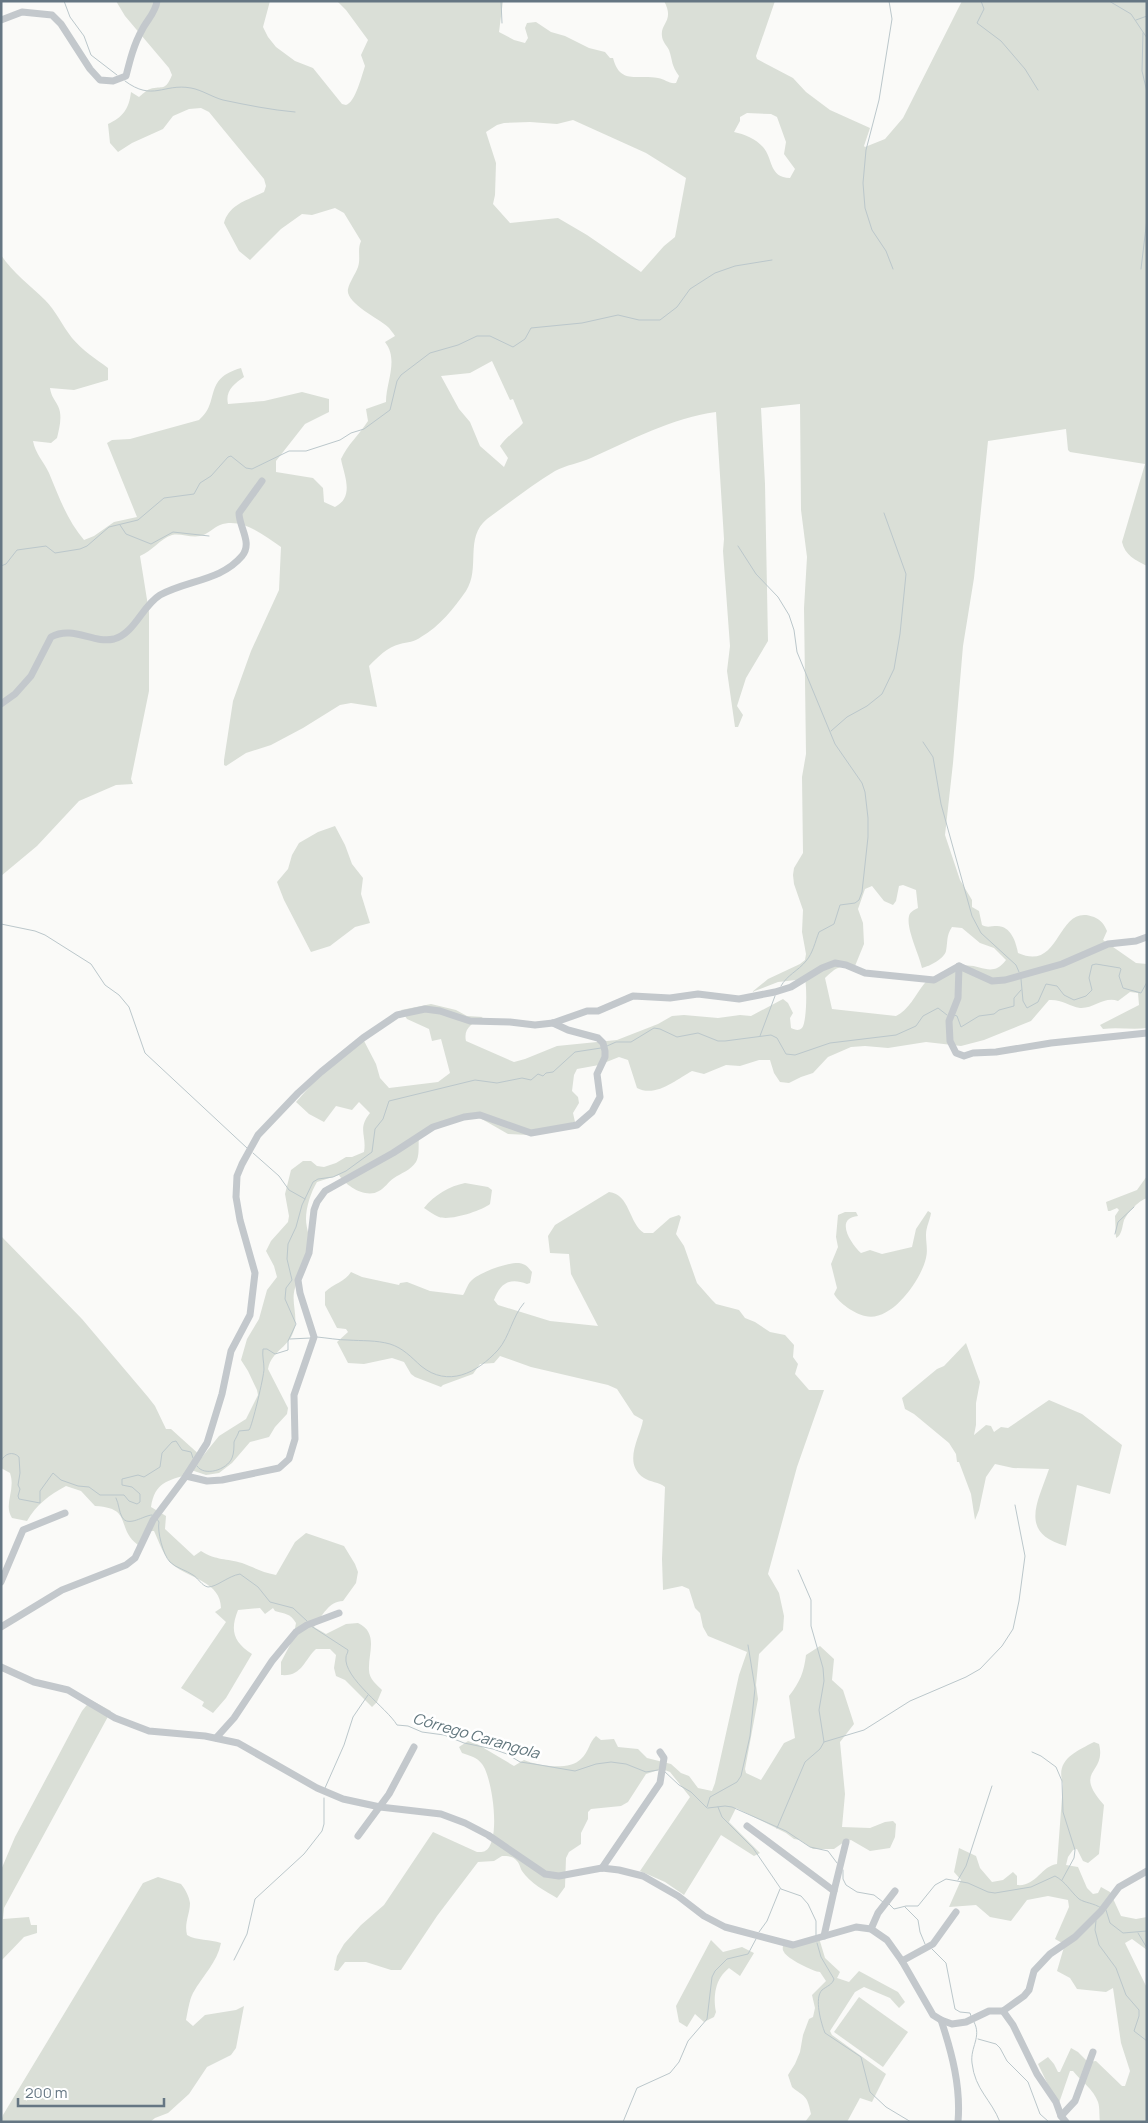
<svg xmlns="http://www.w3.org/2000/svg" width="1148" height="2123" font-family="Manrope,sans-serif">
  <rect width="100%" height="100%" fill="#fafaf8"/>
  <g fill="#dadfd7" fill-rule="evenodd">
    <path d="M116 1H270L263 27 268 37 276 47 295 61 313 68 342 104 346 105C355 103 362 75 365 66L361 55 368 40 346 10 337 1H503L499 32 514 40 525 43 528 38 525 28 527 23 536 22 551 32 565 36 589 48 605 52 610 58H613C620 85 637 74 658 78 665 79 669 84 676 83L679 76C671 65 673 62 669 50 667 46 662 41 662 36 660 23 675 21 664 1H775L756 56 757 59 793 78 806 92 830 110 870 128 864 146 865 147 885 139 903 118 962 1H1147V566C1135 560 1125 555 1122 542L1145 464 1070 452 1068 450 1066 429 988 441 974 578 963 646 953 763 945 835 960 880 972 900V907L979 911 982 925C987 928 991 926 997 926 1011 926 1016 942 1018 953 1062 973 1056 902 1094 917 1101 920 1104 924 1107 931L1103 940 1136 963 1147 964V1028C1132 1030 1118 1027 1103 1029L1100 1025 1139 1005 1138 993 1130 992 1118 1001C1104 996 1094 1009 1080 1008 1069 1006 1061 999 1049 1000L1031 1021 984 1040 961 1046 926 1042 888 1048 865 1046 851 1047 828 1057 813 1073 801 1077 789 1083 780 1082 774 1073 770 1060H759L740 1066 726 1065 704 1074 692 1071C677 1079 656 1098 637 1088L628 1060 619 1057 599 1065 577 1069 574 1075 572 1091 578 1097 579 1103 573 1113 575 1122 529 1135 508 1134 473 1114 419 1135C418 1144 420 1155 416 1162 410 1171 401 1173 394 1178 388 1182 385 1188 379 1191 366 1199 346 1186 339 1175L317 1182C311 1192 306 1207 306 1219 306 1229 311 1239 311 1249 311 1263 299 1275 295 1288 291 1301 297 1313 295 1326 291 1348 272 1349 268 1369L288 1408 287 1414 275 1427 269 1437 250 1442 232 1463 219 1473 206 1475 191 1470 189 1474C167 1481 155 1482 151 1507L166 1516 165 1529 194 1556 201 1551C217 1561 226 1558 242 1563 255 1568 262 1572 276 1575L295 1542 306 1533 344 1546 355 1564 358 1572 356 1583 343 1601C329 1601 322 1616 314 1627L326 1634 346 1624 358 1623C379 1633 368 1653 369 1670 369 1679 377 1685 382 1690L377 1702 372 1707 345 1680 336 1676 334 1668 336 1655 330 1649H316C304 1660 302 1677 281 1675V1662L293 1639 296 1623C290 1613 285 1614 275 1611L273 1608 265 1614 260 1608 238 1610C230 1630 233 1642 252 1654L226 1698 213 1713 202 1706 204 1702 181 1688 226 1622 215 1612 221 1608C221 1582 189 1578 173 1565 164 1557 159 1542 154 1531H149L138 1545C115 1528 134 1508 95 1506L81 1491 66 1486C49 1495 36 1505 27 1521L12 1518C3 1504 16 1491 10 1473L1 1468V1236L82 1319 148 1397 155 1406 166 1429H171L202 1457 219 1436 246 1419 258 1395 257 1390 248 1371 241 1360 247 1339 259 1319 267 1290 277 1277 274 1266 266 1251 271 1241 288 1222 289 1216 285 1194 291 1170 303 1161H311L317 1166 324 1167 336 1163 346 1157H352L364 1152C367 1135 357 1129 370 1113L359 1102 352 1110 336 1106 324 1122 309 1114 296 1102 328 1066 362 1037 376 1064 380 1078 389 1088 438 1082 450 1073 441 1039 432 1041 429 1029 407 1019 401 1010 431 1004 456 1010 467 1016 483 1017C473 1023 463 1028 466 1041L514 1062 525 1059 557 1046 617 1040 658 1024 672 1016 684 1015 718 1018 740 1015 751 1016 783 999 788 1003 793 1013 790 1018 791 1028C795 1030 799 1031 802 1028 807 1022 807 986 805 979L778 982 752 992 768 979 800 964 805 960 806 954 802 932 803 910 794 884 793 875 794 868 803 853 802 777 806 754 804 608 807 557 801 510 800 404 761 408 765 484 768 641 746 678 737 706 743 715 738 727H735L727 671 730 646 723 551 724 539 716 412C671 418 632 440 591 458 580 463 566 465 555 471 532 485 509 503 487 519 464 538 481 568 466 591 454 608 439 627 421 637 414 642 408 642 400 644 387 647 378 657 369 666L377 707 351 703 340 705 303 728 271 745 246 753 226 766 224 765V760L233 701 251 651 279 590 281 547C265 536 242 517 220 525 213 528 207 535 200 536 191 538 180 533 172 535 160 539 152 551 140 556L149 612V691L131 779 133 784 116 785 79 801 37 846 1 876V255C13 273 30 285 45 300 56 311 62 325 72 338 82 350 96 359 108 368V380L74 390 50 388C51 396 55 400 58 406 63 416 59 429 57 438L51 443 33 441C35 453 44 462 49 473 59 497 67 520 84 540L94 536 114 522 137 517 107 443 112 440 130 439 199 420C221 402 202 379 241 368L244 377C234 384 225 391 228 404L264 401 302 392 329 399V412L305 424 276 461V472L313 478 323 488 324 502 335 507C355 497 344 475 341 459 348 444 359 435 368 421L366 409 386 402C386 382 399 360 385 342L395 336C393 333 390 329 388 327 378 318 345 303 348 289 350 281 355 275 358 267 361 258 357 250 361 241L344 213 335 208 312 215 302 214 281 229 250 260 239 251 224 223C229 204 248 200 264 192L266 186 264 179 209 112 201 108 189 109 173 116 163 129 132 143 118 152 110 143 108 124C123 117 129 109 131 92L139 97C142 95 146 90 150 89 163 85 165 92 172 75L169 68 125 16ZM747 113 771 114 777 117 786 142 784 154 795 169 790 178C769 178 773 158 763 147 756 139 744 134 734 132L740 121V117ZM573 120 646 153 686 178 675 237 664 246 641 272 587 235 558 218 510 223 493 204 495 195 496 163 486 132 497 125 504 123 530 122 557 124ZM492 361 510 400 513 399 523 423C516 431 506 437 500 446L508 458 504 467 480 446 470 422 459 409 441 376 470 373ZM903 885 916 890 918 908C914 910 910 912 909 916 906 929 919 954 922 968 930 966 944 959 946 951 948 941 946 936 952 927L962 928 980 943 994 948 1006 960C992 979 980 963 963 966 959 966 955 969 952 970 944 973 929 977 924 984 916 994 908 1011 896 1016L832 1009 825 978C837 967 838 966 855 966L864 944 863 923 858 909 865 889 872 886 884 901 893 905 896 901 899 886Z"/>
    <path d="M335 826 345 845 352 864 363 878 361 894 370 923 355 927 330 946 311 952 284 900 277 882 288 869 292 855 299 843 318 832Z"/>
    <path d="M1147 1176V1198C1138 1201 1128 1212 1124 1220 1122 1227 1122 1235 1116 1238L1115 1216 1119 1210 1117 1208 1110 1211H1108L1106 1202 1137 1190Z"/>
    <path d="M465 1183 488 1187 492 1190 490 1204C481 1211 450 1221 439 1217 434 1215 429 1211 424 1208 434 1195 450 1186 465 1183Z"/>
    <path d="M609 1192C630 1194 629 1224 644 1233H653L670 1218 679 1215 681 1217 676 1234 684 1246 697 1283 712 1300 716 1304 739 1310 745 1318 755 1322 770 1332 785 1335 794 1345 793 1357 798 1364 795 1374 809 1390H824L797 1467 768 1574 779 1593 784 1616 783 1630 759 1654 756 1685 758 1699 745 1769 746 1773 761 1780 784 1743 795 1738 789 1696C800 1682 804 1672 806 1655L820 1646 834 1659 832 1680 843 1690 854 1724 840 1742 845 1794 842 1827 870 1828 885 1822 893 1821 896 1824 895 1837 890 1848 870 1851 851 1840 844 1842 834 1849H813L800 1840 794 1839 786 1833 736 1808 729 1822 760 1853 754 1856 721 1835 684 1895 665 1882 640 1871 690 1797 670 1772 662 1769 646 1774 628 1802 621 1806 591 1809 588 1812V1819L581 1833V1844L569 1852 566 1858 565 1887 557 1898C545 1891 530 1883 522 1871 520 1868 520 1864 517 1861 513 1856 508 1856 502 1856L494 1861 478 1862 437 1916 401 1970H391L366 1962H345L338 1971 334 1970 337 1956 344 1944 361 1925 384 1905 433 1832 477 1852C478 1852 485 1852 485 1851 502 1842 492 1776 482 1764 477 1757 470 1756 462 1753L459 1747 468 1741 477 1744 514 1766 524 1760C539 1766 569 1771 581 1759 589 1752 589 1742 596 1736L601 1740 614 1739 618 1747 638 1749 647 1758 671 1764 681 1773 689 1776 698 1788 712 1791 715 1783 739 1675 747 1652 708 1636 703 1627 700 1613 695 1608 689 1589 682 1586 663 1590 662 1559 665 1487C659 1482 650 1482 644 1478 622 1463 640 1438 643 1420L634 1415 617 1389 608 1385 531 1367 500 1356 494 1363 480 1364 473 1374 443 1385 441 1387 415 1377 411 1374 404 1362 392 1358 364 1364 348 1363 337 1342 348 1332 346 1329 337 1328 325 1305V1292C333 1284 346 1281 351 1272L362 1277 399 1285 400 1283 407 1282 430 1291 463 1295C466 1291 467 1285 471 1281 478 1273 508 1262 519 1263 526 1264 528 1267 532 1272L530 1283 527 1284C510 1277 500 1283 494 1300L498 1305 550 1321 598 1326 571 1274 569 1254 550 1253 548 1236 555 1225Z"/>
    <path d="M928 1211 931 1213C930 1220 926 1227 926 1235 926 1243 928 1250 926 1258 921 1280 891 1323 865 1316 855 1314 839 1303 834 1294L837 1288 831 1264 838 1247 836 1237 838 1215 845 1212H856L858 1216C834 1218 851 1244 861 1253L870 1250 882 1254 912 1247 916 1229Z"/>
    <path d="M966 1343 980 1382 976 1403V1425L974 1435 986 1425 991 1426 994 1432 1001 1427 1008 1428 1049 1400 1082 1414 1122 1445 1110 1494 1077 1485 1066 1546C1018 1533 1038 1502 1049 1469L1013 1468 995 1464 986 1477 979 1510 975 1520 971 1494 959 1462H957L956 1454 949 1443 914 1414 905 1409 902 1398 937 1369 944 1366Z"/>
    <path d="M91 1700 111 1711 4 1908 3 1919 29 1917 31 1925H37V1933L24 1937 1 1961V1870L15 1837 55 1762 82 1711Z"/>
    <path d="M1094 1742 1099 1744C1107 1775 1072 1769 1104 1805L1099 1854 1088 1863 1083 1861 1077 1849 1073 1850 1068 1857 1066 1865 1078 1867 1087 1888 1093 1894 1098 1893 1101 1887 1110 1892 1121 1916 1136 1919 1147 1917V1950L1132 1939 1125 1943 1147 1988V2122H1100C1099 2115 1100 2108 1098 2102 1094 2090 1081 2081 1073 2071H1070L1059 2103 1050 2089 1038 2064 1048 2057 1054 2064 1058 2072H1060L1071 2048 1078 2052 1088 2062 1096 2061 1122 2086H1125L1130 2071 1121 2043 1113 1988 1106 1992 1077 1989 1070 1978 1057 1971 1064 1947V1944L1055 1939 1069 1907 1068 1900 1048 1896 1027 1900 1011 1921 990 1917 976 1905 949 1907 961 1880 954 1872 959 1848 976 1856 980 1868 992 1882 1003 1880 1013 1872 1017 1876V1885C1036 1887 1041 1866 1057 1864L1063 1784C1055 1760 1075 1752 1094 1742Z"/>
    <path d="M158 1877 181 1884C185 1889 189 1896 190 1903 190 1914 184 1923 187 1935 197 1941 210 1939 221 1943 217 1963 203 1975 193 1993 189 2001 188 2011 186 2020L193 2026 205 2015 236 2010 244 2006 236 2048 231 2055 207 2067 189 2094 168 2113 155 2118 150 2122H1L3 2115 143 1883Z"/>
    <path d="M819 1938 825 1958 840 1972 837 1978 849 1982 859 1971 898 1992 905 2002 899 2008 890 1998 864 1987 855 1992 830 2031 832 2035 886 2074 872 2102 860 2098 847 2122H805L811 2114C807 2094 805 2098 792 2087L788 2075 795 2064 800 2052 803 2035 809 2019 813 2017 815 2008 812 1995 826 1981 820 1972C814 1972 786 1958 784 1952 782 1949 783 1948 783 1944Z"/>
    <path d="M711 1940 723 1952 742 1947 754 1953 740 1976 729 1968C715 1979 713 1996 716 2012L714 2017 704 2022 695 2014 687 2027 679 2022 676 2006Z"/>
    <path d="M859 1997 908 2032 883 2067 834 2032Z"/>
  </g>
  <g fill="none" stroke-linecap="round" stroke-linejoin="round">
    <g stroke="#bbc7cb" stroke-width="1">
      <path d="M64 1 70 17 84 36 91 55 117 75"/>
      <path d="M501 1 502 23"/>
      <path d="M889 1 892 19 879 100 866 150 863 183 865 208 872 230 886 251 893 269"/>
      <path d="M981 1 984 9 977 23 1001 41 1025 69 1038 90"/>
      <path d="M1109 1 1131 14 1147 38"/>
      <path d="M1136 20 1147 16"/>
      <path d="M1143 33 1142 71 1147 92"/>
      <path d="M125 81C153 102 163 83 191 88 202 90 212 97 223 100 247 105 271 110 295 112"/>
      <path d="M1141 269 1147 219"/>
      <path d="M120 525 126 534 151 544 173 532 209 536"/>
      <path d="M738 546 756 574 778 597 789 615 794 630 797 652 835 744 862 783 865 792 868 818V837L862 892 859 900 855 903 840 905 834 924 819 932C815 942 813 953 806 961 798 971 787 975 781 986"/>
      <path d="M1 566 6 564 17 550 46 546 55 553 80 549 87 546 109 527 138 520 164 498 194 494 200 483 211 476 228 457 231 456 246 468 252 469 289 451H306L340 440 351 433 364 429 390 410 397 381 401 375 430 353 458 345 477 336H490L513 347 525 339 531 328 582 323 618 315 639 320H660L677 307 690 289 715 273 735 266 772 260"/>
      <path d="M831 731 847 717 867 706 882 694 894 669 900 634 906 574 884 513"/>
      <path d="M923 742 933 757 941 804 972 916 981 933 1016 965 1019 972"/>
      <path d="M1 924 35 931 45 935 91 964 105 985 119 995 129 1007 145 1053 247 1148"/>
      <path d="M1021 979 1023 1001 1027 1008 1038 1002 1046 984 1057 986 1064 995 1074 1000 1086 996 1092 990 1089 978 1092 965 1096 964 1120 968 1121 969 1119 976 1123 988 1141 993 1147 982"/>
      <path d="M954 1015 957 1016 961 1027 979 1016 994 1014 999 1010 1014 1006V998L1021 990"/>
      <path d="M760 1036 775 996"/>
      <path d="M607 1046 616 1042H631L654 1028 660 1029 677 1037 698 1033 718 1041H725L771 1035 777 1038 786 1054 795 1055 830 1043 896 1035 916 1026 923 1016 938 1008 947 1015"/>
      <path d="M253 1153 279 1176 289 1190 305 1199"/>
      <path d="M1115 1234 1118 1222 1134 1207"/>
      <path d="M317 1337C328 1338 338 1340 348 1340 362 1341 376 1340 390 1344 403 1348 411 1357 421 1366 448 1388 477 1373 498 1350 510 1336 512 1317 524 1303"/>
      <path d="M290 1339 311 1338"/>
      <path d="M1 1461C5 1453 13 1451 19 1457L20 1473 18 1485 20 1489 18 1496 19 1499 40 1503V1491L53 1473 61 1480 78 1486 89 1487 100 1495H124L129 1501 137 1504 140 1502V1494L132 1487 122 1485V1479L138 1475 144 1477 160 1467 162 1453 172 1442 176 1441 182 1450 191 1452 193 1458"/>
      <path d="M197 1466C204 1477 227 1470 232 1458 234 1453 234 1447 234 1442 235 1439 238 1435 239 1431L249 1430C252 1427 264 1376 264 1369 264 1362 262 1356 263 1349H267L275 1354 288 1350V1341L296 1324 285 1299 286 1288 292 1280 287 1259 288 1244 296 1227 302 1205 313 1182 318 1179 333 1177 346 1171 372 1152 375 1129 383 1119 389 1101 475 1080 497 1083 522 1078 531 1080 538 1074 543 1076 546 1073 553 1072 575 1052 601 1048"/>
      <path d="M116 1498C119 1504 119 1512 122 1517 128 1528 144 1515 152 1515"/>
      <path d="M157 1519 159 1522C157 1531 163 1555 170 1562 176 1568 186 1570 193 1575 198 1578 202 1586 208 1587 217 1587 228 1576 240 1574L258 1587 270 1602 293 1608 307 1621"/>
      <path d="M311 1626 348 1650C348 1653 346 1655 346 1657 343 1678 387 1708 397 1725L408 1726 422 1732 444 1735 464 1743 493 1749 507 1754 520 1762 534 1764 575 1771 596 1764 611 1762 626 1764 646 1772 658 1770"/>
      <path d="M824 1742 864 1730 910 1701 966 1677 980 1669 1002 1646 1013 1629 1019 1601 1025 1556 1015 1505"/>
      <path d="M1032 1752 1041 1756 1056 1767 1062 1781 1063 1812 1075 1850 1074 1858 1062 1880"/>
      <path d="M664 1771 679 1785 691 1792 707 1808"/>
      <path d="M325 1788 344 1745 353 1717 368 1695"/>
      <path d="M707 1807 710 1797 737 1782 741 1776 750 1736 755 1688 748 1645"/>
      <path d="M718 1807 722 1817 753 1848 781 1889 801 1896 808 1904 816 1921V1935"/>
      <path d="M708 1808 725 1806 732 1807 786 1831 810 1847 828 1851 837 1863"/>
      <path d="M777 1828 805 1762 820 1749 824 1742 819 1710 824 1681 823 1668 811 1626V1600L798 1570"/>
      <path d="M843 1870V1879L846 1885 857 1892 874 1895 883 1902"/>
      <path d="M958 1880 966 1866 992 1786"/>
      <path d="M889 1904 894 1909 906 1906H918L935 1885 946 1879 968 1883 988 1892 995 1893 1031 1887 1055 1876C1066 1882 1070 1891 1079 1899 1085 1903 1094 1903 1101 1908"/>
      <path d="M905 1907 918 1920 920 1932 925 1944"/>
      <path d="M1106 1910 1110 1923 1123 1933 1147 1931"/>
      <path d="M1096 1921 1095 1930 1099 1945 1116 1968 1126 1995 1139 2010V2016L1134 2031 1147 2041"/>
      <path d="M759 1932 767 1921 780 1889"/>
      <path d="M1138 1933 1147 1948"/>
      <path d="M817 1943 821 1957 834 1979C832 1985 827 1986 822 1990 814 1998 821 2023 825 2033L861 2057 870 2092 886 2107 911 2122"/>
      <path d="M932 1949 946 1963 955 2009 960 2012 970 2013 971 2016"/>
      <path d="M234 1960 247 1934 255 1899 304 1854 322 1831 324 1824V1798"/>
      <path d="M974 2022C982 2037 970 2047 972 2063 975 2090 991 2099 1000 2122"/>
      <path d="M978 2039 996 2044 1000 2048 1007 2061 1028 2082 1040 2114 1049 2122"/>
      <path d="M623 2122 637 2088 670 2073 679 2062 688 2041 707 2019 712 1977 715 1971 727 1959 748 1954 756 1939"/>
    </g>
    <g stroke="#c3c8cc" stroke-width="7">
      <path d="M1 20 22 12 52 15 61 24 90 69 100 80 113 81 126 76C130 60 134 44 142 30 147 20 156 12 157 1"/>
      <path d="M1 704 15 694 31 676 51 637C73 625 93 644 114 639 135 633 142 606 160 595 187 580 221 581 242 556 253 543 239 527 239 513L262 481"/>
      <path d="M959 966 958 998 949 1021 950 1041 956 1053 964 1056 973 1053 996 1052 1051 1043 1147 1033"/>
      <path d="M186 1476 207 1481 222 1480 279 1468 289 1459 295 1439 294 1395 314 1337 300 1293 298 1280 309 1253 314 1210 317 1202 325 1191 393 1153 433 1127 464 1117 480 1115 531 1133 577 1125 592 1112 600 1097 597 1074 605 1057V1051L603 1043 598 1038 568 1030 553 1023"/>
      <path d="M1 1582 23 1530 65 1513"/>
      <path d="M1 1627 62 1590 126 1565 135 1558 153 1520 186 1476 207 1443 222 1394 231 1351 250 1315 255 1273 240 1220 236 1197 237 1176 242 1164 258 1135 298 1093 321 1072 363 1038 397 1015 425 1009 440 1011 470 1021 510 1022 535 1025 553 1023 587 1011H598L633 996 670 998 698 994 739 999 775 992 791 987 822 968 835 963 846 965 865 973 934 980 959 966 992 981 1005 980 1062 964 1108 944 1136 941 1147 937"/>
      <path d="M1 1667 34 1682 68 1690 115 1718 149 1731 205 1736 238 1743 317 1788 343 1799 380 1807 441 1814 465 1823 488 1835 545 1874 559 1876 602 1868 619 1870 643 1876 678 1896 704 1916 725 1927 793 1945 856 1927 871 1929 887 1940 902 1961 933 2015 941 2020 952 2024 966 2022 989 2011H1003L1024 1996 1029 1990 1034 1971 1050 1954 1075 1937 1101 1911 1119 1887 1147 1871"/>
      <path d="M216 1738 234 1718 272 1661 296 1632 307 1625 339 1613"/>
      <path d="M747 1826 834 1891 824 1936"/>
      <path d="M358 1836 389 1794 414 1747"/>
      <path d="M602 1868 660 1783 664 1758 660 1752"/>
      <path d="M834 1891 846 1842"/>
      <path d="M871 1929 878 1913 895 1891"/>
      <path d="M902 1961 933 1944 956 1912"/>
      <path d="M1003 2011 1013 2025 1037 2074 1056 2102 1061 2116 1066 2122"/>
      <path d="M941 2020C952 2053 961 2087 958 2122"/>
      <path d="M1061 2116 1075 2101 1093 2052"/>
    </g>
  </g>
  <g text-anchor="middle" stroke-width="5" stroke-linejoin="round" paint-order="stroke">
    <g font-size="15" font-style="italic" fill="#60757c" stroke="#fff">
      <text transform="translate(476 1736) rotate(16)" y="5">Córrego Carangola</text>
    </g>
  </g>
  <rect width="1148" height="2123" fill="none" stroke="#657683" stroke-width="5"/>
  <path d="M18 2098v8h146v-8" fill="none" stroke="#657683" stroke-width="2.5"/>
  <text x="25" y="2098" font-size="15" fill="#657683" stroke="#ffffff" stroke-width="4" paint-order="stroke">200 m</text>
</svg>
